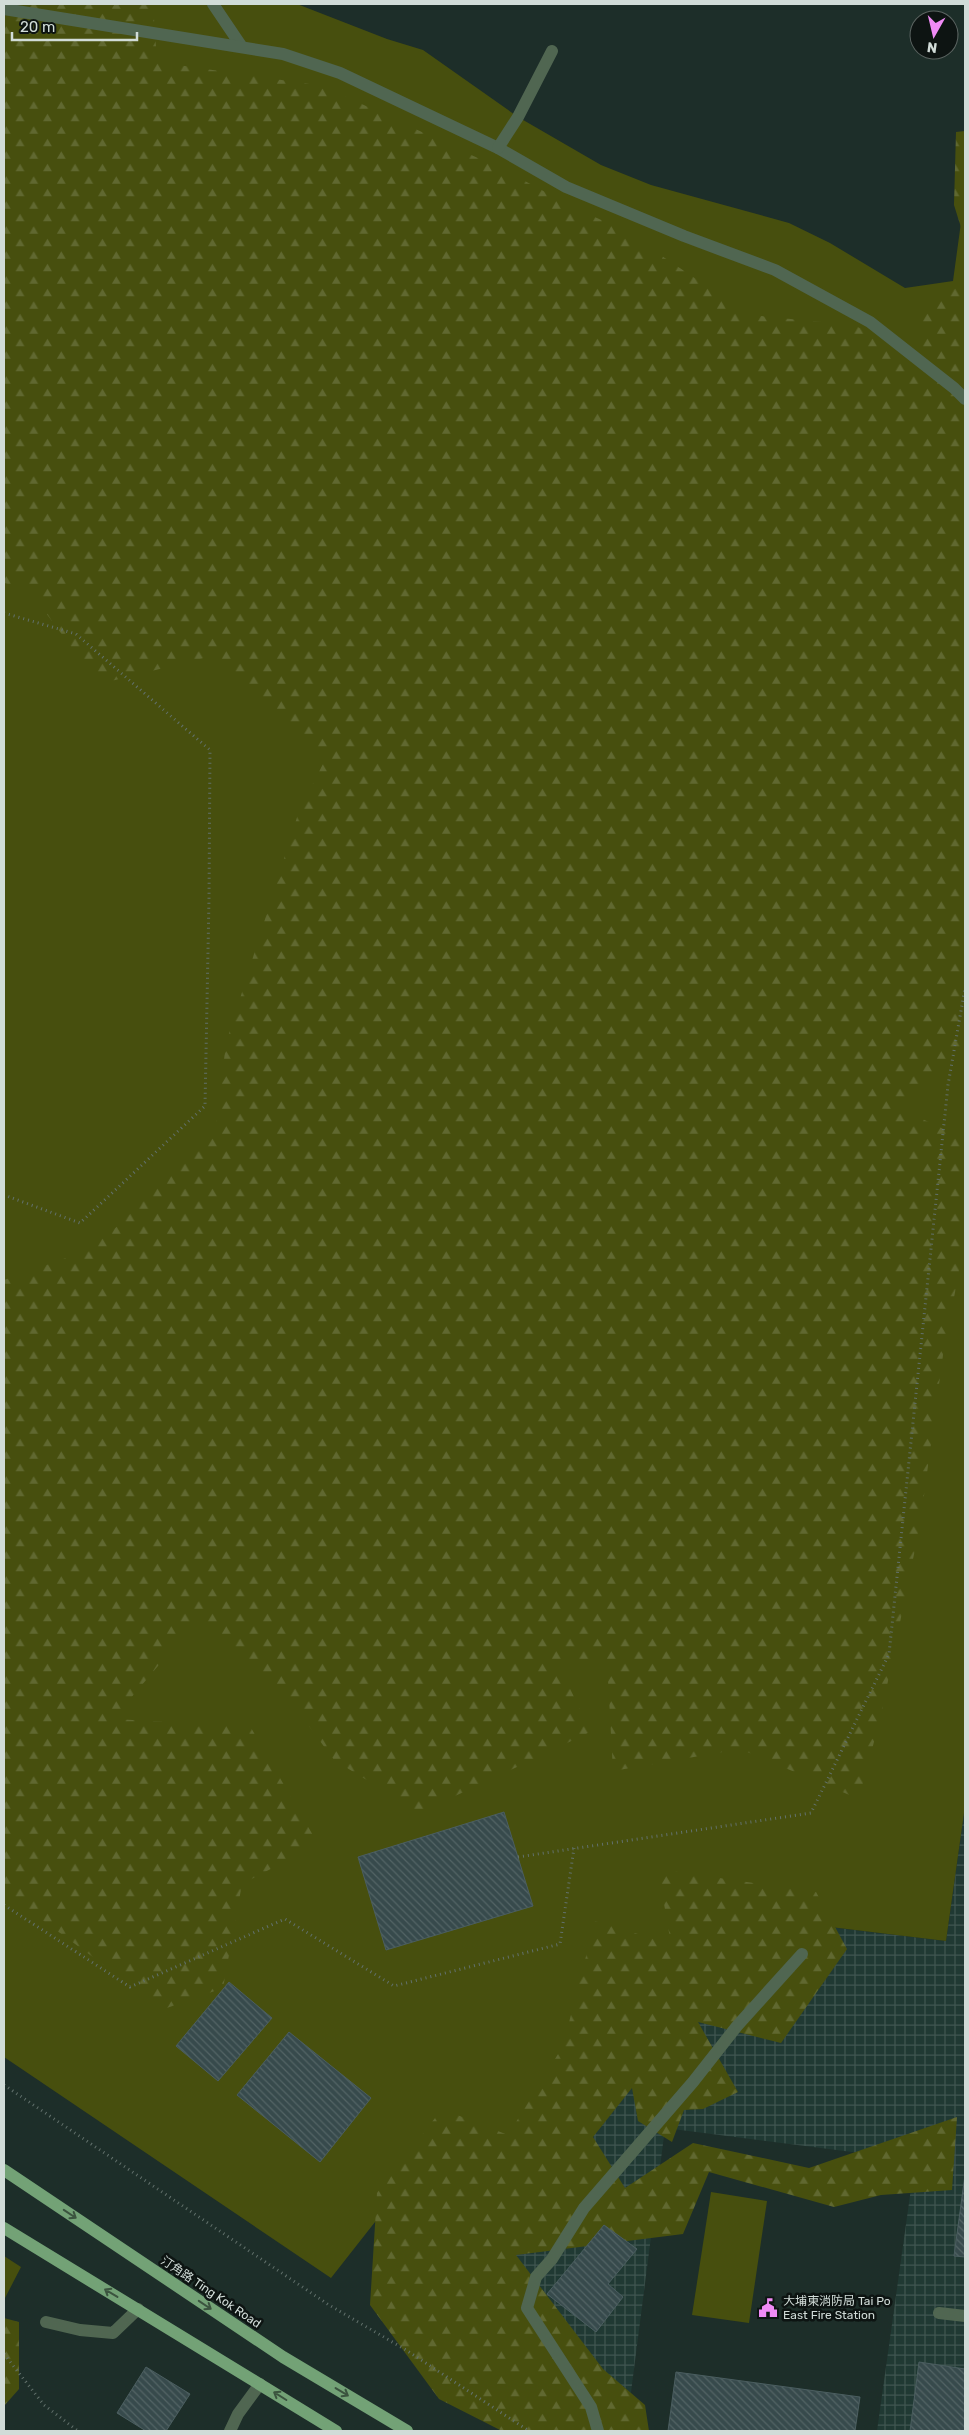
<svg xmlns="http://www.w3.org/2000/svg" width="969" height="2435" font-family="Rubik,'Noto Sans TC',sans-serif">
  <defs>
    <pattern id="industrial-grid" width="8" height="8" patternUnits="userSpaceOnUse" patternTransform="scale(1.25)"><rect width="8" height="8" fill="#203933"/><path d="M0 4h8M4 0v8" fill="none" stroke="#3f5550"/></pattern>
    <pattern id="forest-firs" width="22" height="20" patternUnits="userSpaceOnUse" patternTransform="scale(1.25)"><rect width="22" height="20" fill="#474f0e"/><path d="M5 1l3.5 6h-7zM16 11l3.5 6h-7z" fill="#606830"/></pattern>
    <pattern id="building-back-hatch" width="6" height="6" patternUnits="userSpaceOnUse" patternTransform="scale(1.25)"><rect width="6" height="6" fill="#374a4c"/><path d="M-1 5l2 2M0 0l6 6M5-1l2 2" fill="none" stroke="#536465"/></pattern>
  </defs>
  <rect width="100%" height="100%" fill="#1d2e29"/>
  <path fill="url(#industrial-grid)" d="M965 1806V2431H877L915 2160 665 2128 626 2431 439 2353 696 1911 946 1941Z"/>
  <g fill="#474f0e">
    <path d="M4 4H297L387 39 423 50 518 117 601 165 651 185 789 223 830 243 905 288 953 281 965 193V1806L946 1941 697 1911 465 2264 397 2194 331 2278 4 2057Z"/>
    <path d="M711 2192 767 2201 749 2323 692 2315Z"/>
    <path d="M4 2256 21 2267 4 2300Z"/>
  </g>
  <g fill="url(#forest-firs)">
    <path d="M4 4H153L157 62 323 86 510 173 573 207 623 230 750 315 853 325 918 353 925 302 965 275V1054L901 1109 965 1139V1240L943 1355 920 1525 881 1715 859 1799 740 1749 613 1771 607 1662 559 1664 590 1732 475 1787 419 1812 334 1760 283 1691 197 1620 113 1719 250 1726 318 1844 242 1884 223 1988 164 2009 4 1892V1280L83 1252 119 1225 216 1127 226 1043 299 811 325 760 208 657 99 684 28 589 4 583Z"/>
    <path d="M965 131V240L954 205 956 132Z"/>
    <path d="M658 1869 816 1892 847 1949 781 2043 698 2022 738 2092 703 2109 684 2110 672 2142 638 2121 632 2088 593 2137 625 2188 693 2143 809 2168 957 2117 952 2190 881 2195 834 2207 709 2172 683 2234 516 2255 603 2369 645 2405 649 2431H502L439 2399 370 2305 377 2193 442 2109 508 2135 563 2046 595 1921 671 1944Z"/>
    <path d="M4 2318 19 2322V2389L4 2406Z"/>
  </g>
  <g fill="url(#building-back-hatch)" stroke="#4b5e60">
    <path d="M504 1812 533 1906 386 1950 358 1857Z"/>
    <path d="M229 1982 272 2018 218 2081 176 2046Z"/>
    <path d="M289 2032 371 2098 320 2162 237 2095Z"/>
    <path d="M965 2175V2257L954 2256Z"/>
    <path d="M604 2225 637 2249 608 2284 623 2297 596 2332 547 2294Z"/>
    <path d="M919 2362 965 2369V2431H910Z"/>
    <path d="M146 2367 190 2394 166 2431H146L117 2413Z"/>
    <path d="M676 2372 860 2397 855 2431H668Z"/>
  </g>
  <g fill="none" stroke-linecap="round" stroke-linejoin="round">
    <g stroke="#62716c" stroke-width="3" stroke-dasharray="1 4" stroke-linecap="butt">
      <path d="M4 613 76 634 210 750 209 899 205 1106 80 1223 4 1195"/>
      <path d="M518 1857 811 1813 889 1654 948 1085 965 988"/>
      <path d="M4 1905 130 1987 285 1919 394 1986 560 1944 574 1848"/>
      <path d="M4 2085 329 2305 406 2350 529 2431"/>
      <path d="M4 2354 44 2405 78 2431"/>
    </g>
    <g stroke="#506651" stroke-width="12">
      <path d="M213 4 242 47"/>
      <path d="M4 9 283 54 340 73 498 148 566 187 684 236 775 270 870 322 954 388 965 399"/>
      <path d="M498 148 518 117 552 51"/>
      <path d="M939 2313 965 2316"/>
      <path d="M46 2322 80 2330 113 2333 138 2309"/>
      <path d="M230 2431 238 2414 260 2384"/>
      <path d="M598 2431 591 2407 527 2308 536 2277 552 2259 584 2208 693 2082 737 2026 802 1954"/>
    </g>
    <g stroke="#73a276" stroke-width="12">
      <path d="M4 2170 283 2357 407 2431"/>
      <path d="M4 2228 336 2431"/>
    </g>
  </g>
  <defs><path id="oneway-shaft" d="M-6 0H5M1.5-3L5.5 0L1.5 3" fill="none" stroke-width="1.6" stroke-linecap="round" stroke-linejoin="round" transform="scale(1.25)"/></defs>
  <g stroke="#3b543f">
    <use href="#oneway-shaft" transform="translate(70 2214) rotate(34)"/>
    <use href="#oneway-shaft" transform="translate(111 2293) rotate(-149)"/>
    <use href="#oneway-shaft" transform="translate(205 2305) rotate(34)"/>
    <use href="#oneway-shaft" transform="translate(342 2392) rotate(31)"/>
    <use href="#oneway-shaft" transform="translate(280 2396) rotate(-148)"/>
  </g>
  <defs>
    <g id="civic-bare" transform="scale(1.5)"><path d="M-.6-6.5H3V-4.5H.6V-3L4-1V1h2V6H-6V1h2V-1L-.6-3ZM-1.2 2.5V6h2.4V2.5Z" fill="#f08bf6" stroke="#0d1412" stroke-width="2.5" paint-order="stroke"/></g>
  </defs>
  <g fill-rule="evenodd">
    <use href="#civic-bare" x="768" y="2308"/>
  </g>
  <g text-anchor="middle" stroke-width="5" stroke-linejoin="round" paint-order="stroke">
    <g font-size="12" fill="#d1dcd8" stroke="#0d1412">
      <text transform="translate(211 2292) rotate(34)" y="4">汀角路 Ting Kok Road</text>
    </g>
    <g font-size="12" fill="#d1dcd8" stroke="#0d1412" text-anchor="start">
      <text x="783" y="2305">大埔東消防局 Tai Po<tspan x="783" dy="14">East Fire Station</tspan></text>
    </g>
  </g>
  <rect width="969" height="2435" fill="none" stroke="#d1dcd8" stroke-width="10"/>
  <g transform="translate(934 35) rotate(188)"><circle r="24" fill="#0d1412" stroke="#5b6461"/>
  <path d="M0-4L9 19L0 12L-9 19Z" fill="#f08bf6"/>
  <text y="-8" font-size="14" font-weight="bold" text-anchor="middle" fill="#d1dcd8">N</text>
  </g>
  <path d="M12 32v8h125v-8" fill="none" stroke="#d1dcd8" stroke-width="2.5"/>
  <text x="20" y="32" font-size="15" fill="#d1dcd8" stroke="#0d1412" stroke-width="4" paint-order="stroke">20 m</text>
</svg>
